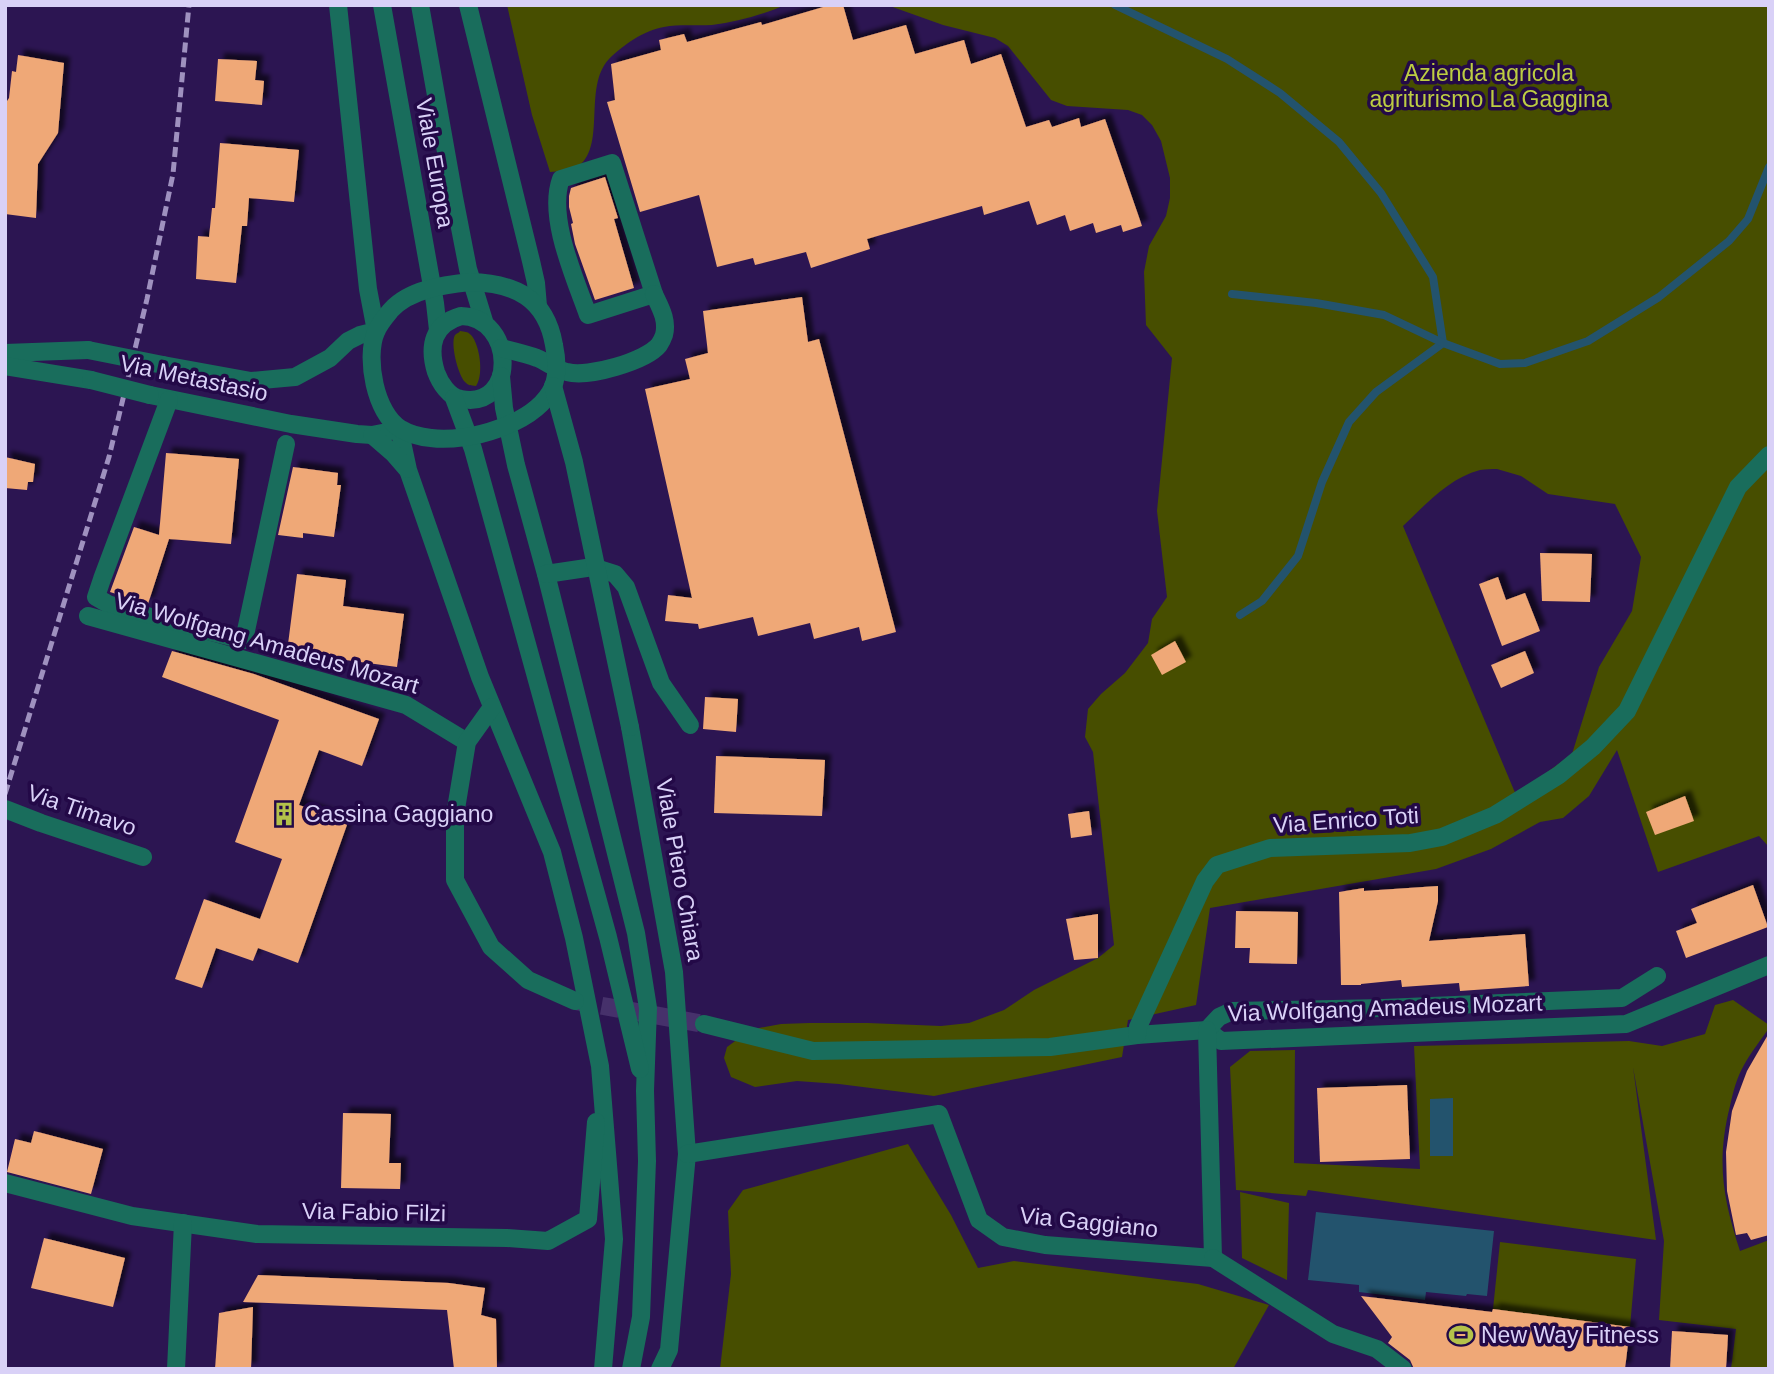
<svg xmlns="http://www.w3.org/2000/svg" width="1774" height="1374" font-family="Arial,sans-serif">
  <defs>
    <filter id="shadow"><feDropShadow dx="6" dy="-6" stdDeviation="2" flood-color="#0009"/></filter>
  </defs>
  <rect width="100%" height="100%" fill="#2c1552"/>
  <g fill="#474e00" fill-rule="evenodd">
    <path d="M507 5H785C762 15 737 22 712 25 696 26 679 24 664 27 644 30 622 46 609 59 582 88 608 148 576 168 569 172 558 171 550 172L532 115Z"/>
    <path d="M887 5H1769V847L1759 836 1658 872 1617 750 1589 796 1563 818 1540 822 1491 849 1436 869 1210 908 1196 1005 1128 1020 1122 1057 934 1096 839 1084 797 1081 755 1087 731 1077 724 1058 727 1047 742 1036 759 1028 781 1024 809 1023H868L941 1026 969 1023 1004 1010 1034 990 1098 958 1114 945 1093 752 1085 737 1088 709 1101 694 1125 673 1148 643 1152 619 1167 597 1157 511 1172 358 1146 325 1144 272 1149 246 1166 216 1170 198V178L1161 141 1152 125 1142 115 1128 110 1067 106 1051 100 1008 46 995 38 943 25ZM1497 469 1521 476 1548 494 1615 504 1641 557 1632 611 1599 667 1572 754 1516 795 1403 526C1425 505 1449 478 1480 470 1486 469 1492 469 1497 469Z"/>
    <path d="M460 331C465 332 467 331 471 335 480 345 484 375 476 386 470 385 469 386 465 382 458 375 450 343 455 335 457 333 459 333 460 331Z"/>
    <path d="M1733 1000 1769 1025V1028C1761 1040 1751 1052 1744 1065 1737 1077 1733 1092 1730 1106 1716 1161 1723 1199 1740 1251L1769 1240V1369H1731L1736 1329 1659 1320 1664 1241 1633 1067 1656 1240 1308 1190 1306 1196 1236 1190 1230 1067 1250 1051 1295 1050 1294 1163 1420 1169 1414 1046 1629 1041 1662 1046 1705 1034 1715 1005Z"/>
    <path d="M908 1144 951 1215 978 1268 1014 1261 1198 1284 1269 1305 1233 1369H720L731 1274 728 1211 743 1190Z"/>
    <path d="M1240 1192 1289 1203 1287 1280 1242 1258Z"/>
    <path d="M1500 1242 1636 1259 1630 1327 1493 1309Z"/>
  </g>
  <g fill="#23536d">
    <path d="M1453 1098V1156H1430V1099Z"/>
    <path d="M1316 1212 1494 1231 1487 1296 1467 1294 1466 1296 1426 1292 1425 1300 1359 1292V1285L1308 1280Z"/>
  </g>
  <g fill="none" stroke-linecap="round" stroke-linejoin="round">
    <g stroke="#23536d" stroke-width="8">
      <path d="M1115 5 1227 59 1280 93 1339 142 1381 193 1433 277 1443 343 1376 392 1349 422 1322 482 1298 556 1262 601 1240 615"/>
      <path d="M1232 294 1316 303 1384 315 1443 343 1500 364 1525 363 1588 341 1659 297 1729 241 1748 219 1769 167"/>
    </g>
  </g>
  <g fill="#efa877" filter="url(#shadow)">
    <path d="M830 5H843L853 40 906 25 915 54 964 40 971 64 1001 54 1026 127 1049 120 1052 127 1079 118 1081 127 1105 119 1142 226 1123 232 1121 225 1096 233 1093 223 1070 231 1065 215 1037 225 1029 201 984 215 982 206 867 239 870 249 811 268 806 252 755 265 753 258 717 267 699 195 640 212 607 102 615 100 611 64 661 50 659 40 684 34 687 42 761 22 762 25Z"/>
    <path d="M18 55 64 63 58 133 38 164 36 218 5 214V104L9 98 12 71 16 72Z"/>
    <path d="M218 59 257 61 255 80 264 81 262 105 215 101Z"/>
    <path d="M220 143 299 150 294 202 249 198 247 226H242L236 283 196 279 198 236 209 237 212 208H215Z"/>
    <path d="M605 177 618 218 614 219 634 288 595 300 575 244 571 224 573 223 569 207V196L571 188Z"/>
    <path d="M802 297 808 342 819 339 896 632 862 641 859 627 814 639 810 623 758 636 753 617 699 629 698 624 665 621 668 595 692 598 645 389 690 379 685 359 708 353 703 311Z"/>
    <path d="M166 453 239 459 231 544 169 539 148 604 110 592 134 527 159 535Z"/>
    <path d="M5 457 35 464 33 482H28L27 490 5 488Z"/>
    <path d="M293 467 338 473 337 485H341L334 537 303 533V538L278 535Z"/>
    <path d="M1540 553 1592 554 1590 602 1542 601Z"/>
    <path d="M297 574 346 580 343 606 404 614 397 667 287 652Z"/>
    <path d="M1498 577 1506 600 1525 593 1540 631 1502 646 1479 584Z"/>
    <path d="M1175 641 1186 662 1162 675 1151 655Z"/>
    <path d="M172 651 254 674 379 719 362 766 319 750 299 805 348 822 298 963 258 948 253 961 216 948 202 988 175 979 204 899 260 919 282 859 235 842 279 720 162 677Z"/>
    <path d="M1525 651 1534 673 1501 688 1491 665Z"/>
    <path d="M705 697 738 699 736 732 703 729Z"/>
    <path d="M716 756 825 760 822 816 714 813Z"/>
    <path d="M1685 796 1694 821 1655 835 1646 812Z"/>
    <path d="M1089 811 1092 835 1071 838 1068 814Z"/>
    <path d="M1753 885 1768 927 1686 958 1676 931 1697 923 1691 909Z"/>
    <path d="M1438 886V901L1429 941 1525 934 1529 986 1460 991 1459 983 1402 987 1401 980 1361 984V985H1341L1339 892 1364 888V891Z"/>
    <path d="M1236 911 1298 912 1297 964 1249 963 1250 948H1235Z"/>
    <path d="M1098 914V958L1074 960 1066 919Z"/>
    <path d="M1769 1033V1235L1751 1240 1747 1233 1736 1235 1727 1191 1726 1152 1732 1111 1747 1071Z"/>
    <path d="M1407 1085 1410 1159 1320 1162 1317 1088Z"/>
    <path d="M343 1113 391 1114 389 1163H401L400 1189 341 1188Z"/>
    <path d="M34 1131 103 1149 91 1194 7 1172 15 1139 31 1143Z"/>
    <path d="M44 1238 125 1258 113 1307 31 1288Z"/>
    <path d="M258 1275 449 1283 485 1288 481 1315 496 1319 497 1369H454L447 1310 243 1302Z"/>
    <path d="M1361 1296 1492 1312 1493 1309 1630 1327 1625 1369H1414L1410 1360 1388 1343 1392 1337Z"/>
    <path d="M253 1307 251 1369H215L219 1313Z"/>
    <path d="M1672 1331 1728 1335 1726 1369H1670Z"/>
  </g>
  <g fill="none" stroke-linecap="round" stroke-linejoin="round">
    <path stroke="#46316b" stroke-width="18" stroke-dasharray="18 9" stroke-linecap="butt" d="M575 1001 704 1024"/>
    <g stroke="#196d5c" stroke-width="18">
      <path d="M382 5 435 303 438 330"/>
      <path d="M420 5 454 197 468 269 484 321"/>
      <path d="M468 5 531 261 536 283 538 306"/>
      <path d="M612 163 654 294 588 315C575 278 547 217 561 179Z"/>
      <path d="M461 316C515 317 518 410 461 399 449 397 440 383 436 372 428 346 433 324 461 316Z"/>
      <path d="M501 348C513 351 526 354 537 358 547 362 557 370 567 372 588 378 646 361 659 345 661 342 663 338 664 335 668 320 660 307 654 294"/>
      <path d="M5 353 88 350"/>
      <path d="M163 365 251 381 295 377 330 358 348 341 360 335 376 331 368 289 338 5"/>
      <path d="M5 366 91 380"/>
      <path d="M501 376 504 408 516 465 546 574 636 933 648 1008 645 1091 647 1161 641 1317 631 1369"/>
      <path d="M150 395 291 424 357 434 372 435 387 432 399 428 408 470 480 677 552 852 574 938 600 1066 614 1239 603 1369"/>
      <path d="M454 398 473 449 608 937 640 1069"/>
      <path d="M169 400 102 579 96 597 108 604 161 620 244 640 286 444"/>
      <path d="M372 435 394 454 407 469"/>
      <path d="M546 574 593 567 615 574 626 587 661 683 690 725"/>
      <path d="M88 616 406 705 467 742"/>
      <path d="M492 707 467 742 455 815V880L491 947 528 980 575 1001"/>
      <path d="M630 727 674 972 687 1154 669 1350 660 1369"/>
      <path d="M5 809 41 823 143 857"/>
      <path d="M704 1024 813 1051 1050 1047 1137 1035 1207 1030 1221 1041 1626 1024 1769 965"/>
      <path d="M1207 1030 1219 1017 1232 1011 1383 1008 1622 998 1657 976"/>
      <path d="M1137 1035 1138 1027 1205 881 1217 865 1270 848 1410 843 1442 837 1495 815 1559 775 1593 747 1627 711 1738 487 1769 455"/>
      <path d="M687 1154 939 1114 979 1220 1003 1237 1045 1245 1213 1258 1207 1030"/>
      <path d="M5 1183 132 1216 257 1234 507 1238 548 1241 588 1219 596 1122"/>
      <path d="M1213 1258 1333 1334 1377 1349 1403 1369"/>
      <path d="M176 1369 183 1223"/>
    </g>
    <path stroke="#9f91bf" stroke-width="5" stroke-dasharray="10 5" stroke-linecap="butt" d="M5 794 109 457 147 299 173 174 189 5"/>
    <g stroke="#196d5c" stroke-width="18">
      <path d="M470 282C515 283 546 298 554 345 557 359 558 374 553 387 536 424 468 443 431 438 421 437 409 434 401 429 375 414 365 357 376 332 379 324 386 316 391 310 410 289 444 285 470 282Z"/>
      <path d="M88 350 163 365"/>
      <path d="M91 380 150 395"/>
      <path d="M553 386 574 462 630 727"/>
    </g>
  </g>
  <defs>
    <g id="building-bare" transform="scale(1.89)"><path d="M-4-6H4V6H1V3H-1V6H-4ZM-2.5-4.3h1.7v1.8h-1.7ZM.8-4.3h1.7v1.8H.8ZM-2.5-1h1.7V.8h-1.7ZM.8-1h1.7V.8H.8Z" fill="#b4c24a" stroke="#230947" stroke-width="2.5" paint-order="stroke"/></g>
    <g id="stadium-bare" transform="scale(1.89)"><path d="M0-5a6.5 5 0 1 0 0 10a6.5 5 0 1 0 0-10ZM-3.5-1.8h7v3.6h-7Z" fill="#b4c24a" stroke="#230947" stroke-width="2.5" paint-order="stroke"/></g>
  </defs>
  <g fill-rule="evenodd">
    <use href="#building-bare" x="284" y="814"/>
    <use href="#stadium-bare" x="1461" y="1335"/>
  </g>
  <g text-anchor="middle" stroke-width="7" stroke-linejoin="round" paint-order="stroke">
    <g font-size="23" fill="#bdcd42" stroke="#230947">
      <text x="1489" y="81">Azienda agricola<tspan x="1489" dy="26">agriturismo La Gaggina</tspan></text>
    </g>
    <g font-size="23" fill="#d9d1f7" stroke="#230947">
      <text transform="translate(435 163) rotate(80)" y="8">Viale Europa</text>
      <text transform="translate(194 378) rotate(12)" y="8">Via Metastasio</text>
      <text transform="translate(267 643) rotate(16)" y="8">Via Wolfgang Amadeus Mozart</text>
      <text transform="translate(82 810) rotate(19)" y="8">Via Timavo</text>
      <text transform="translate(1346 820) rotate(-4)" y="8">Via Enrico Toti</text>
      <text transform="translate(680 870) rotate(80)" y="8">Viale Piero Chiara</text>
      <text transform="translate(1385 1008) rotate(-2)" y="8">Via Wolfgang Amadeus Mozart</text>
      <text transform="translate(374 1212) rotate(1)" y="8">Via Fabio Filzi</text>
      <text transform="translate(1089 1222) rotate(6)" y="8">Via Gaggiano</text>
    </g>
    <g font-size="23" fill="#d9d1f7" stroke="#230947" text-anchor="start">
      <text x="304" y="822">Cassina Gaggiano</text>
      <text x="1481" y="1343">New Way Fitness</text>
    </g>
  </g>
  <rect width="1774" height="1374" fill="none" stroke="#d9d1f7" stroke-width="14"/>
</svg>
